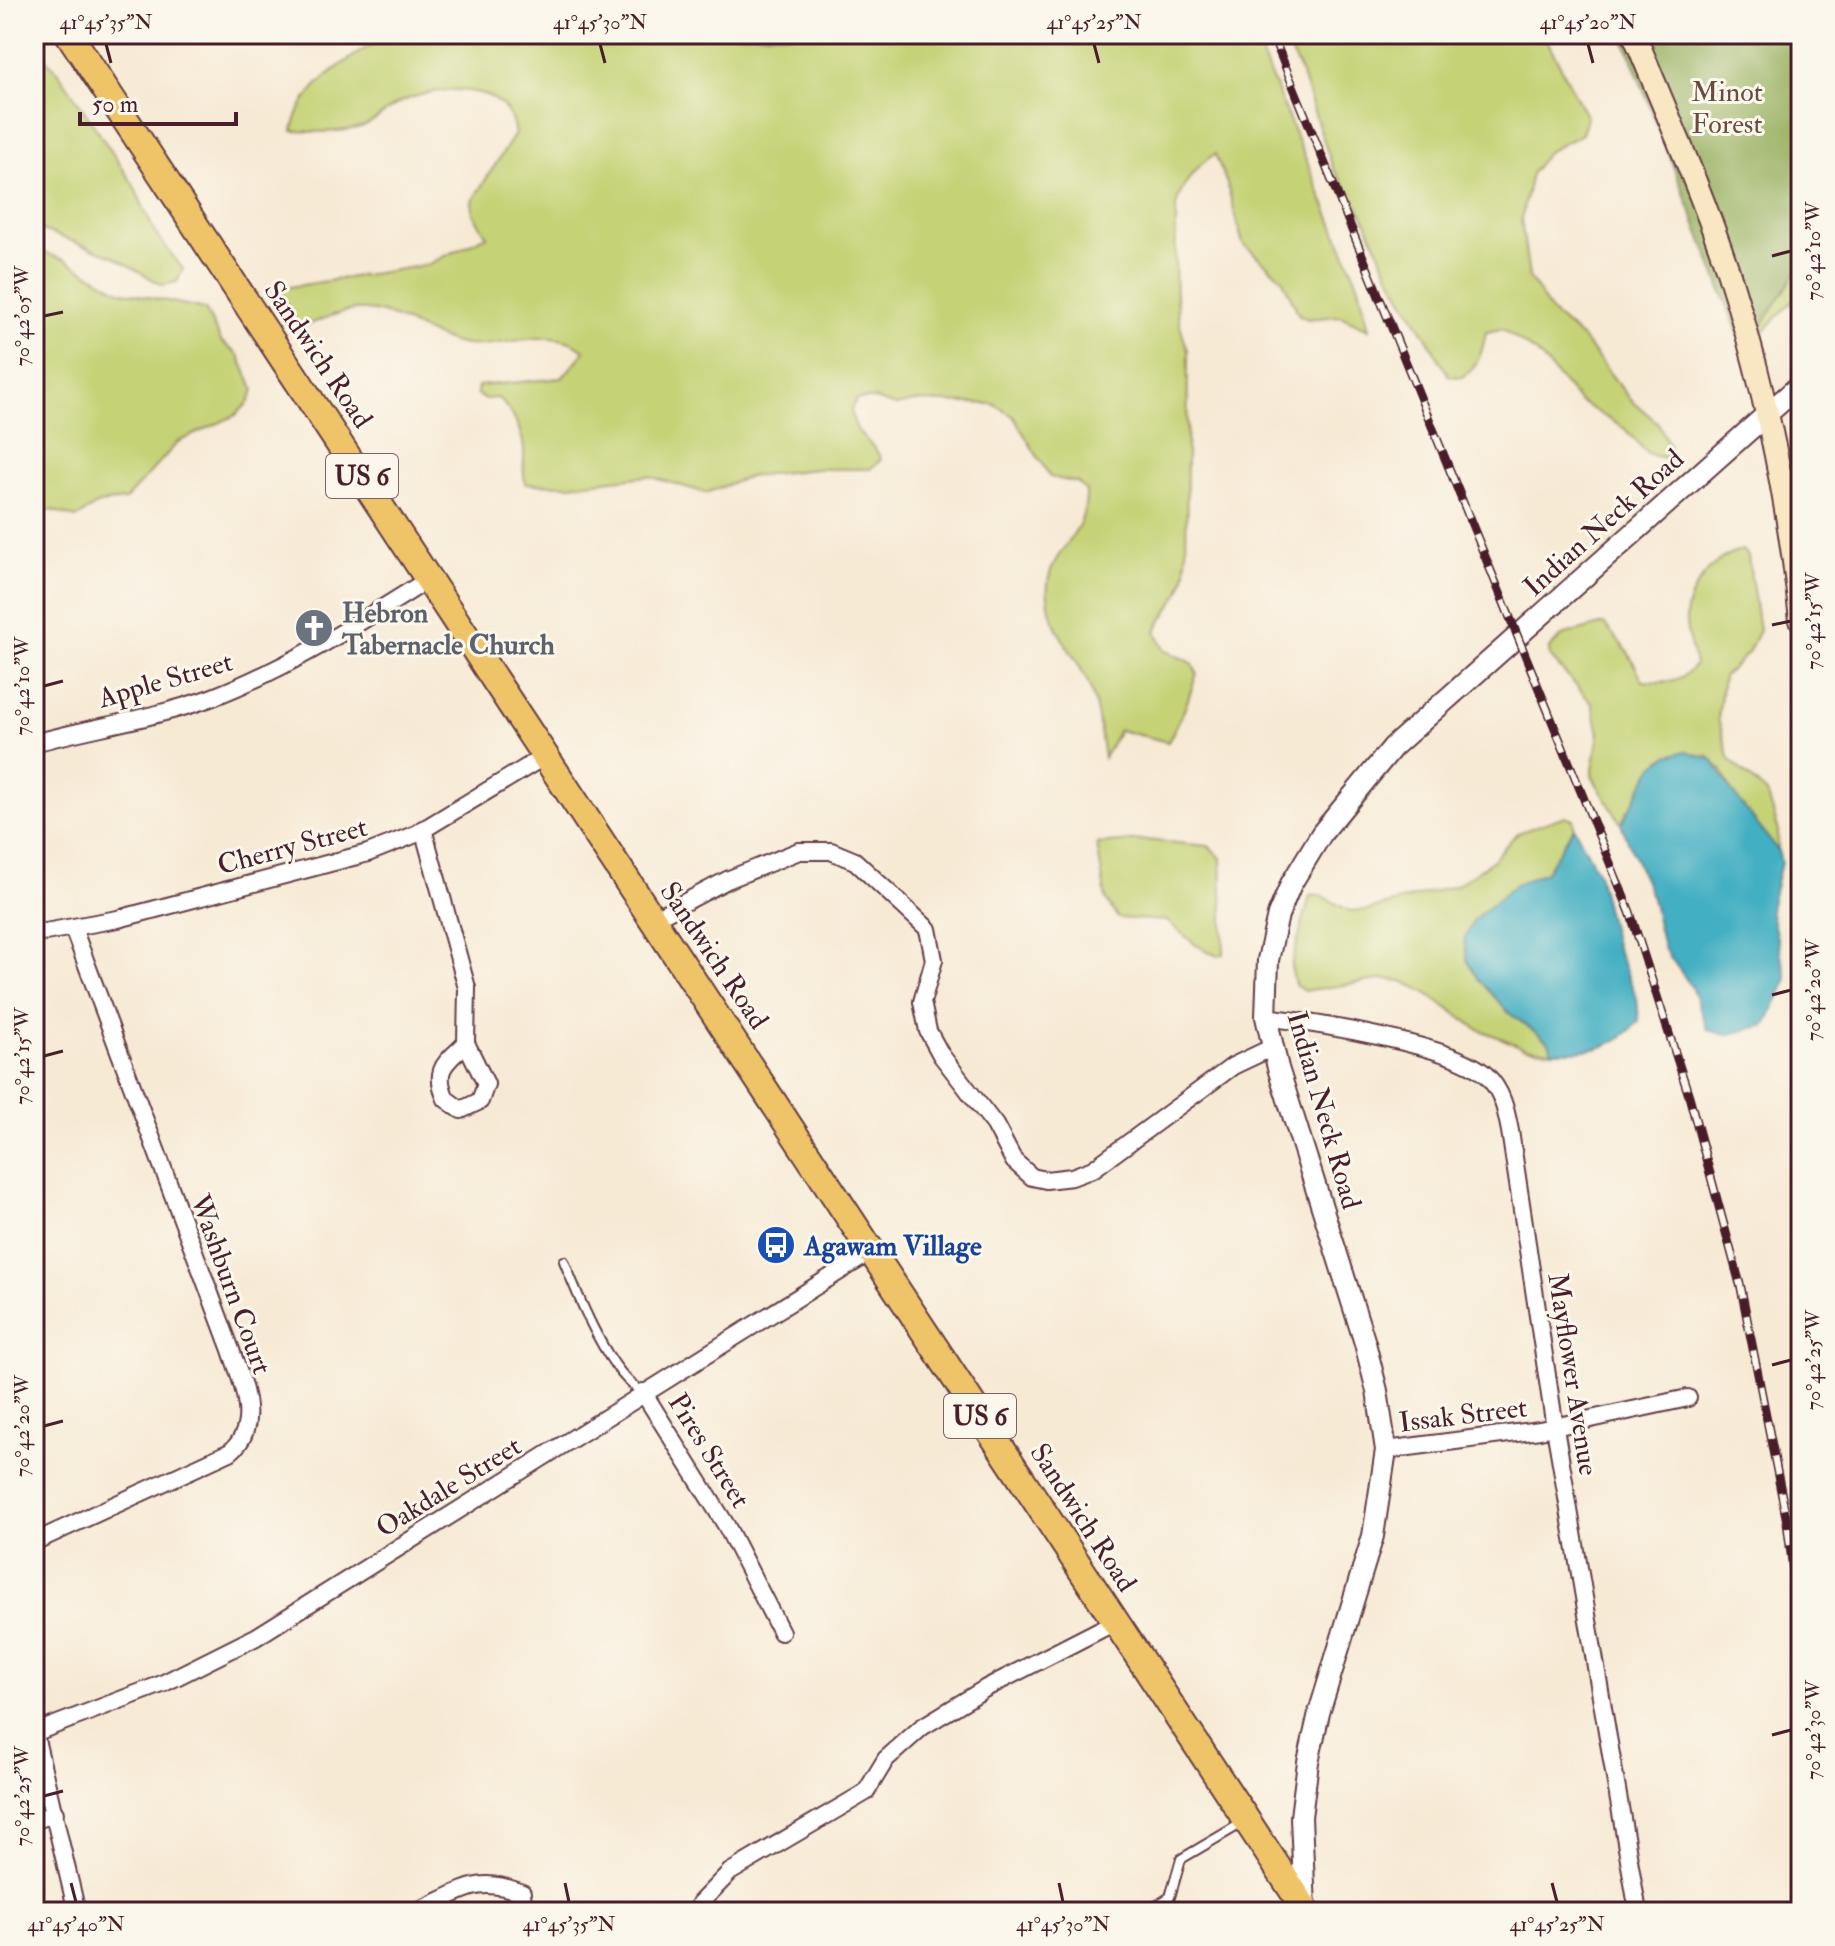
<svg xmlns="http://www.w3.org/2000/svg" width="1835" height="1946" font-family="'IM FELL Double Pica',serif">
  <rect width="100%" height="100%" fill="#fbf7ec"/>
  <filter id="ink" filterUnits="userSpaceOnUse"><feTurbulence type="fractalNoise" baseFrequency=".0125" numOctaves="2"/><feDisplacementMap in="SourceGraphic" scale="16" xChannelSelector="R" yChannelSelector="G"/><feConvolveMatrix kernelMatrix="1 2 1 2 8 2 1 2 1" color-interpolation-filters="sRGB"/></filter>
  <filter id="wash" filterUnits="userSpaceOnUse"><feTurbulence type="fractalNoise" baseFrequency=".006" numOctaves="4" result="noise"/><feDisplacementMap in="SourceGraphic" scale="32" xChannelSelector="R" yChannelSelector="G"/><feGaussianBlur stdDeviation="1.8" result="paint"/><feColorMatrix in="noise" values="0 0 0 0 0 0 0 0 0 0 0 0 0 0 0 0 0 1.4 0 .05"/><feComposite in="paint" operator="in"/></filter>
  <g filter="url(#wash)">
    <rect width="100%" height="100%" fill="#f7ead5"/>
    <g fill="#c5d274" stroke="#887850" stroke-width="2">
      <path d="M388 34H1253L1359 286 1369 329 1340 316 1308 319 1299 315 1282 278 1243 244 1227 184 1215 154C1198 164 1181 185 1176 206 1177 254 1169 305 1188 350L1186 571C1182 598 1167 607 1156 631L1164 650 1192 663 1197 673 1185 708 1168 742 1119 730 1104 758C1100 733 1098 708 1089 685 1076 653 1051 633 1048 597 1043 550 1088 541 1086 491L1078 483 1050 477 1013 416 993 404 918 401 896 406 874 399H857L851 409C855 442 874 439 881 460L870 469H816L751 476 706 493 648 476 569 485 526 484C521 470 525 464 524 451 523 431 512 411 498 398L484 399 477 394 478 386 562 378 585 351C554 323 505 349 466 345 429 340 392 306 354 310 336 312 317 322 300 328L281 293 284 288 427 265 487 236 473 214 472 201 515 134C508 80 442 85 403 101 388 107 377 122 361 127 339 133 317 132 293 131 301 83 350 59 388 34Z"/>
      <path d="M1281 34H1544L1587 118 1582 134 1547 152 1531 174 1521 219 1529 277 1552 313 1582 338 1631 400 1658 423 1670 447 1665 458 1648 454 1625 429 1579 401 1538 354 1502 329 1486 332C1482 352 1480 364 1463 377L1449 376 1388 272 1363 215 1333 168 1300 70Z"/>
      <path d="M34 45 61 76 133 184 155 233 183 269 177 282 162 285 113 256 34 227Z"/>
      <path d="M34 249 65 260 120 291 205 309 221 341 239 356 254 390 249 402 236 415 178 442 125 500 100 503 76 518 52 510 34 511Z"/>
      <path d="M1801 265V292L1746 350Z"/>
      <path d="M1743 550 1748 556 1759 630 1748 653 1723 677 1718 719 1730 760 1767 793 1778 828V851L1732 792 1722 770 1707 755 1628 810 1621 824 1592 776 1599 733 1592 703 1550 657 1549 649 1562 636 1604 624 1628 652 1643 681C1665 683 1681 683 1695 665 1693 651 1686 634 1686 621 1686 591 1714 555 1743 550Z"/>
      <path d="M1565 816 1573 819 1574 827 1546 872 1516 884 1473 920 1509 1013 1549 1042 1552 1051 1525 1048 1478 1029 1425 992 1402 981 1385 979 1304 991 1295 985 1291 966 1310 896 1320 895 1350 911 1369 910 1457 885 1492 861 1517 833Z"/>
      <path d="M1145 840 1209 846 1221 858 1224 954 1217 956 1196 945 1167 921 1118 918 1106 900 1097 844Z"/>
    </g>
    <path fill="#9cb466" stroke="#736a48" stroke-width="2" d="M1622 34H1801V265L1745 351Z"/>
    <g fill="#43afc2" stroke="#466776" stroke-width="2">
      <path d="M1687 751 1713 760 1732 792 1778 851 1781 862 1770 909 1787 979 1766 1025 1726 1035 1708 1030 1691 986 1663 947 1652 898 1621 824 1653 767 1668 755Z"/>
      <path d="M1574 827 1598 873 1615 945 1637 998 1639 1021C1611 1052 1591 1051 1552 1051L1549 1042 1509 1013 1478 979 1467 960 1464 941 1473 920 1516 884 1546 872Z"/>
    </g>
  </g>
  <g filter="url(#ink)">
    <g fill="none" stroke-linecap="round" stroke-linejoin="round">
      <g stroke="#643d44" stroke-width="12">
        <g id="service">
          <path d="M564 1261C578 1296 609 1375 643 1392"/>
          <path d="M1146 1912 1170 1897 1181 1859 1244 1822"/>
          <path d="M1442 1912H1449"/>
        </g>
      </g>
      <g stroke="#643d44" stroke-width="20">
        <g id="minor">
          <path d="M1781 481 1801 476"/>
          <path d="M34 743C93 727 156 718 213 697 290 667 359 623 429 579"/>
          <path d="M423 829 467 988 466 1043 486 1084 480 1101 461 1110 446 1099C432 1067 448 1062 466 1043"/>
          <path d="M653 919 727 880 799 851H831L855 861 928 929 934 960 922 1002 928 1031 941 1055 995 1125 1014 1161 1032 1177 1046 1180 1072 1177 1093 1169 1233 1066 1273 1047"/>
          <path d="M34 934 118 919 368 853 416 834 545 756"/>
          <path d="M1266 1017C1314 1023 1454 1045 1486 1075 1502 1090 1506 1110 1510 1131L1555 1428 1638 1912"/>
          <path d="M643 1392 726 1525 781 1632"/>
          <path d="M1386 1450 1540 1430 1688 1398"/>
          <path d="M34 1542 230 1452C262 1426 242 1383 231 1350L73 928"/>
          <path d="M34 1731 77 1912"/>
          <path d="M34 1733 162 1684 256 1637 872 1251"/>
          <path d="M34 1821 55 1813"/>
          <path d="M700 1903 730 1872 866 1792 886 1759 922 1727 986 1688 1115 1622"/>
          <path d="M414 1912C460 1895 473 1873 522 1893L524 1912"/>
        </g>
      </g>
      <g stroke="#643d44" stroke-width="24">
        <path id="tertiary" d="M1305 1909 1301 1817 1308 1762 1319 1713 1373 1536 1386 1450 1377 1391 1365 1343 1278 1068 1266 1017 1268 960 1278 915 1291 884 1322 833 1393 747 1801 384"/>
      </g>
      <g stroke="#643d44" stroke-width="26">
        <path id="secondary" d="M1634 34C1666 112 1701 190 1728 271 1764 384 1789 502 1801 620"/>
      </g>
      <g stroke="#643d44" stroke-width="30">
        <path id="primary" d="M69 34 1307 1912"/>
      </g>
      <use href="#service" stroke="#fff" stroke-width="8"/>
      <use href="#minor" stroke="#fff" stroke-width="16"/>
      <use href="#tertiary" stroke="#fff" stroke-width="20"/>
      <use href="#secondary" stroke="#f9e7c3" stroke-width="22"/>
      <use href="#primary" stroke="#efc469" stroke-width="26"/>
      <g stroke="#4a1f2b" stroke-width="9">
        <path id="rail" d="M1272 34 1630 912 1689 1096 1741 1288 1787 1522 1801 1634"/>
      </g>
      <use href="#rail" stroke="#fbf7ec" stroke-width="6" stroke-dasharray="18" stroke-linecap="butt"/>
    </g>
  </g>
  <path fill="none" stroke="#4a1f2b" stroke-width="3" d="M106 44 111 63M600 44 605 63M1094 44 1099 63M1588 44 1593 63M1772 256 1791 251M44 316 63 312M1772 625 1791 621M44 686 63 681M1772 995 1791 990M44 1056 63 1051M1772 1365 1791 1360M44 1426 63 1421M1772 1735 1791 1730M44 1796 63 1791M71 1883 76 1902M565 1883 569 1902M1059 1883 1063 1902M1552 1883 1557 1902"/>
  <defs>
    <g id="church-disc" transform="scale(2)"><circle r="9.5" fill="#6b7280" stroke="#fbf7ec"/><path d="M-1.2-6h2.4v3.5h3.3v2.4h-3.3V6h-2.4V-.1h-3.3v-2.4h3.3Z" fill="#fff"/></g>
    <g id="bus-disc" transform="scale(2)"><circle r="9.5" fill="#1a4fb4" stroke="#fbf7ec"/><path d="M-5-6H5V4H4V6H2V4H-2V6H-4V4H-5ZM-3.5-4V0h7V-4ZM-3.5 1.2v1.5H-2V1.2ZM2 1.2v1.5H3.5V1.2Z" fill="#fff"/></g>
  </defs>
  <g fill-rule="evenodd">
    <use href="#church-disc" x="314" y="628"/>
    <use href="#bus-disc" x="776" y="1245"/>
  </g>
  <g text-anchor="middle" stroke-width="6" stroke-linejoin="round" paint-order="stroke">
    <g fill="#fbf7ec" stroke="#7f6065" stroke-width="2">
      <rect x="326" y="454" width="72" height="44" rx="6"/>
      <rect x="944" y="1394" width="72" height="44" rx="6"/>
    </g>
    <g font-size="26" font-weight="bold" fill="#4a1f2b">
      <text x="362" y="485">US 6</text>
      <text x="980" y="1425">US 6</text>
    </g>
    <g font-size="28" fill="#694c3d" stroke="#fbf7ec">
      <text x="1727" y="101">Minot<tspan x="1727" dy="32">Forest</tspan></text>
    </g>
    <g font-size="28" fill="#4a1f2b" stroke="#fbf7ec">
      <text transform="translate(319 354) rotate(56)" y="10">Sandwich Road</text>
      <text transform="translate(1603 522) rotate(-42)" y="10">Indian Neck Road</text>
      <text transform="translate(165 679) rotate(-16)" y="10">Apple Street</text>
      <text transform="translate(292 845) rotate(-15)" y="10">Cherry Street</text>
      <text transform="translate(715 955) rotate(56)" y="10">Sandwich Road</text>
      <text transform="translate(1325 1110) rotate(74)" y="10">Indian Neck Road</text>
      <text transform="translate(232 1284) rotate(70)" y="10">Washburn Court</text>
      <text transform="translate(1574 1374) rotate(81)" y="10">Mayflower Avenue</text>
      <text transform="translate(1463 1414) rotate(-7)" y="10">Issak Street</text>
      <text transform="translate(710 1450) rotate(58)" y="10">Pires Street</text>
      <text transform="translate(448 1486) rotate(-32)" y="10">Oakdale Street</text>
      <text transform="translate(1084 1517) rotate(57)" y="10">Sandwich Road</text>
    </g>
    <g font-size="28" font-weight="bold" fill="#5b616d" stroke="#fbf7ec" text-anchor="start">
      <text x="342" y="622">Hebron<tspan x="342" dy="32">Tabernacle Church</tspan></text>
    </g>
    <g font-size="28" font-weight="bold" fill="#164399" stroke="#fbf7ec" text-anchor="start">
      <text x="804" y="1255">Agawam Village</text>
    </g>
  </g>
  <rect width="1835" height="1946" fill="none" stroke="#fbf7ec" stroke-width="88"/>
  <path d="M80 112v12h156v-12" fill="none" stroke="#4a1f2b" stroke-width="4"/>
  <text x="92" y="112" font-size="24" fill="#4a1f2b" stroke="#fbf7ec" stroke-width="6" paint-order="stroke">50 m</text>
  <rect x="44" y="44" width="1747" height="1858" fill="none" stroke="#4a1f2b" stroke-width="3"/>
  <g font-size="20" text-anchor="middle" fill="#4a1f2b">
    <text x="106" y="29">41°45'35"N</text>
    <text x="600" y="29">41°45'30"N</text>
    <text x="1094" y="29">41°45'25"N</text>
    <text x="1588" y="29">41°45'20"N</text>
    <text transform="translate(1813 251) rotate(-90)" y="7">70°42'10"W</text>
    <text transform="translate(22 316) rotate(-90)" y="7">70°42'05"W</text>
    <text transform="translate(1813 621) rotate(-90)" y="7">70°42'15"W</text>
    <text transform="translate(22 686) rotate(-90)" y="7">70°42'10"W</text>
    <text transform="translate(1813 990) rotate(-90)" y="7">70°42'20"W</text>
    <text transform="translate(22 1056) rotate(-90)" y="7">70°42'15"W</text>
    <text transform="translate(1813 1360) rotate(-90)" y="7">70°42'25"W</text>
    <text transform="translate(22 1426) rotate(-90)" y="7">70°42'20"W</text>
    <text transform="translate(1813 1730) rotate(-90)" y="7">70°42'30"W</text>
    <text transform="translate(22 1796) rotate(-90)" y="7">70°42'25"W</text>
    <text x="76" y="1931">41°45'40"N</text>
    <text x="569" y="1931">41°45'35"N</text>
    <text x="1063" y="1931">41°45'30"N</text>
    <text x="1557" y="1931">41°45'25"N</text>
  </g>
</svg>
